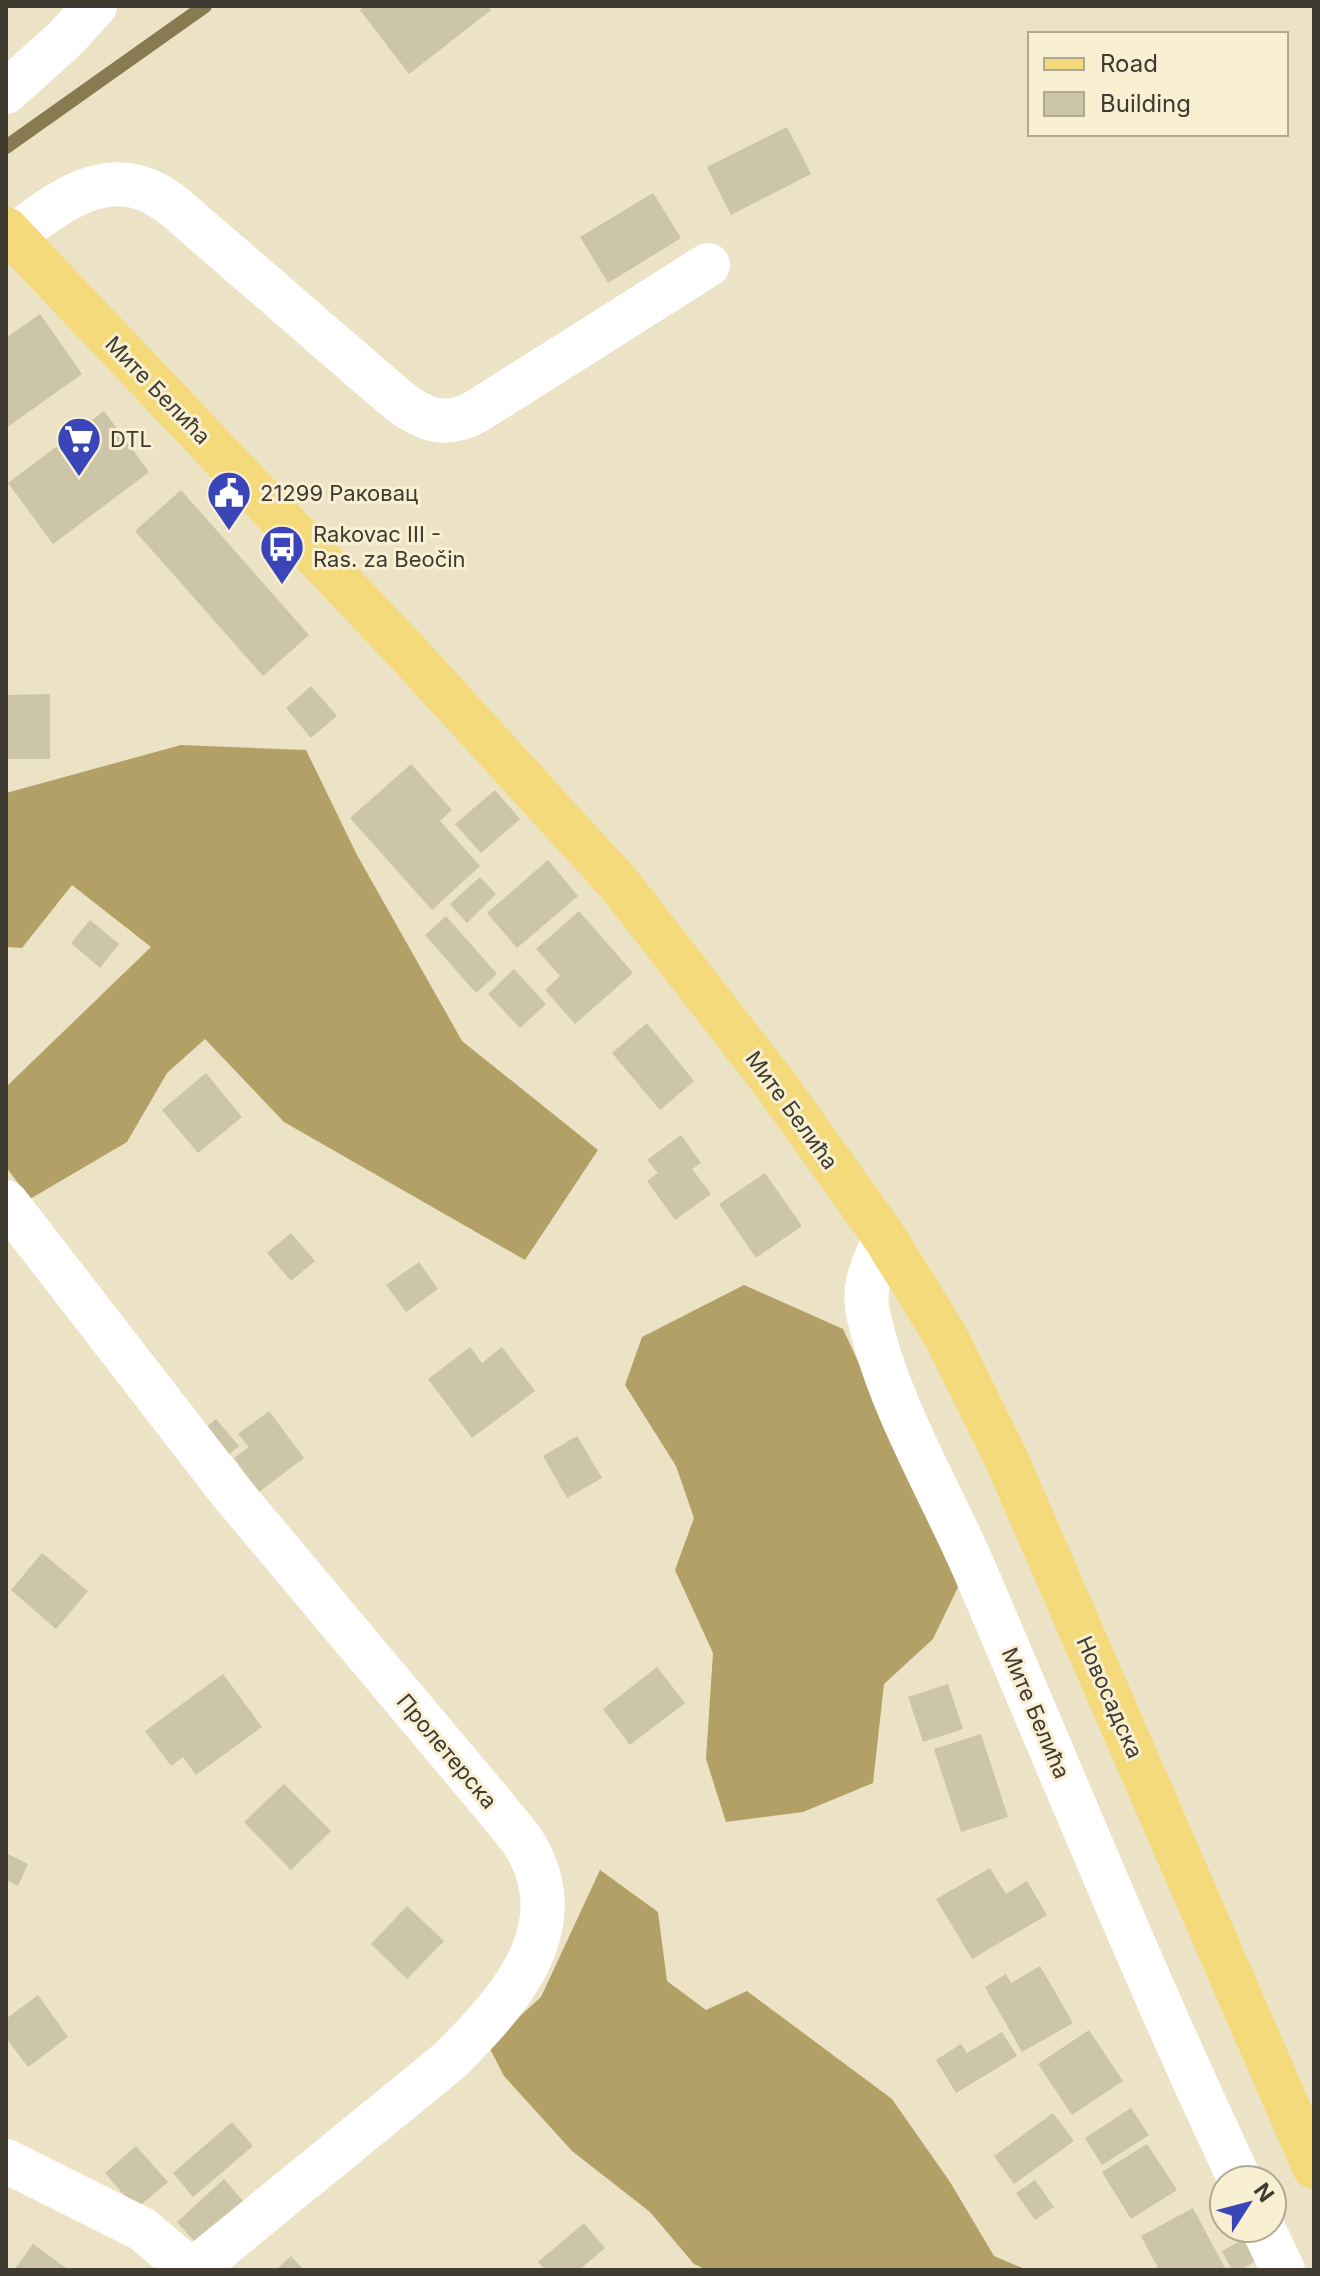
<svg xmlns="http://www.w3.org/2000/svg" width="1320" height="2276" font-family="Inter,sans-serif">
  <rect width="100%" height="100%" fill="#ece2c6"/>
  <g fill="#b2a067">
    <path d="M181 745 306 750 357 855 462 1041 598 1150 525 1260 284 1122 205 1039 167 1073 127 1142 30 1199 6 1167V1087L151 947 72 885 22 948 6 947V793Z"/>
    <path d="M744 1285 843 1329 960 1583 933 1639 884 1684 873 1783 803 1812 726 1822 706 1759 713 1653 675 1570 694 1518 676 1466 625 1385 642 1337Z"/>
    <path d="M600 1870 658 1912 667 1981 706 2010 747 1991 892 2099 950 2182 994 2256 1027 2270H707L694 2264 650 2212 572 2151 504 2076 488 2045 541 1997Z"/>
  </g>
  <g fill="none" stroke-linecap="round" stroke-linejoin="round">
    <path stroke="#897b51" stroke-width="14" d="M6 147 205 6"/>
  </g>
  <g fill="#cdc5a8">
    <path d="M366 6H488L491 10 409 74 360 10Z"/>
    <path d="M787 127 811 174 731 215 707 167Z"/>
    <path d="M653 193 681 238 608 283 580 237Z"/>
    <path d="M40 314 82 374 6 428V338Z"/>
    <path d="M104 411 149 472 53 544 8 483Z"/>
    <path d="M181 490 309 635 263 676 135 531Z"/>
    <path d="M311 686 337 716 311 738 286 708Z"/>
    <path d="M50 694V759H6V695Z"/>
    <path d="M411 764 452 810 440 821 480 866 432 910 350 818Z"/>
    <path d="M495 790 520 819 481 853 455 824Z"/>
    <path d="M548 860 578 896 517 948 487 913Z"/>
    <path d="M480 877 496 894 467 923 450 904Z"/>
    <path d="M579 911 633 973 575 1024 545 990 560 976 536 949Z"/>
    <path d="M446 916 497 974 476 993 425 935Z"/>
    <path d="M90 920 119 944 100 968 71 943Z"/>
    <path d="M514 969 546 1004 520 1028 488 994Z"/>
    <path d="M647 1023 694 1081 660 1110 612 1053Z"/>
    <path d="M206 1073 242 1117 198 1153 162 1110Z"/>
    <path d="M681 1135 701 1163 692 1169 711 1194 675 1220 647 1181 658 1173 647 1160Z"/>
    <path d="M765 1173 802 1226 756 1258 719 1204Z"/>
    <path d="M291 1233 315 1261 291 1281 267 1253Z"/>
    <path d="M419 1262 438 1289 406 1312 386 1285Z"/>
    <path d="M470 1347 482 1363 502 1347 535 1391 472 1438 428 1379Z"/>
    <path d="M269 1411 304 1458 259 1492 234 1458 249 1447 238 1434Z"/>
    <path d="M216 1419 239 1446 221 1461 198 1434Z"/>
    <path d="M577 1436 602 1478 567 1498 543 1456Z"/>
    <path d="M42 1553 88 1591 56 1629 11 1590Z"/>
    <path d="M657 1667 685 1703 630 1745 603 1709Z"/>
    <path d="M223 1674 262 1727 196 1775 183 1757 171 1766 145 1731Z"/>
    <path d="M948 1684 963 1729 923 1742 908 1697Z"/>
    <path d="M981 1734 1008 1817 961 1832 934 1749Z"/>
    <path d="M284 1784 331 1831 291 1870 244 1822Z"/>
    <path d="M6 1853 28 1864 18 1886 6 1880Z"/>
    <path d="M990 1868 1006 1894 1027 1881 1047 1915 972 1959 936 1899Z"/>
    <path d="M407 1906 444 1941 407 1979 371 1944Z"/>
    <path d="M1040 1966 1073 2023 1022 2052 985 1987 1006 1974 1011 1983Z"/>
    <path d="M38 1995 68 2037 28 2067 6 2038V2019Z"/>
    <path d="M1089 2030 1123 2081 1072 2115 1038 2064Z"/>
    <path d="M1002 2032 1017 2056 956 2093 936 2060 961 2044 967 2053Z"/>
    <path d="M1131 2108 1149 2135 1102 2165 1085 2138Z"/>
    <path d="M1053 2113 1074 2141 1014 2184 994 2156Z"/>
    <path d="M232 2122 253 2146 193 2197 173 2173Z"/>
    <path d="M1147 2144 1177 2190 1131 2219 1102 2172Z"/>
    <path d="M136 2146 168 2182 136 2209 105 2173Z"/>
    <path d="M224 2179 243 2201 196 2243 177 2222Z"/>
    <path d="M1035 2180 1054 2207 1035 2220 1016 2193Z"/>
    <path d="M1193 2208 1226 2270H1159L1141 2236Z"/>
    <path d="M584 2223 605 2248 579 2270H545L538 2262Z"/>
    <path d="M1253 2234 1265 2256 1240 2270H1232L1222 2251Z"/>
    <path d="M33 2244 69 2270H14Z"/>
    <path d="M291 2256 304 2270H276Z"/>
  </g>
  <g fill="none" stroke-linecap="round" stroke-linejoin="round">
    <g stroke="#fff" stroke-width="44">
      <path d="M6 92 65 39 95 6"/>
      <path d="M6 242C60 201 113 155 176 208L393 396C421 419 444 430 477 411L708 265"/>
      <path d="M6 1202 230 1491 495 1807C506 1822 521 1836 529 1852 572 1935 504 2006 449 2061L193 2270"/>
      <path d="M885 1238C874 1262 862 1285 868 1313 888 1407 942 1492 979 1580 1065 1781 1147 1983 1240 2180"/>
      <path d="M6 2161 142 2229 191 2270"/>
      <path d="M1263 2228 1283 2270"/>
    </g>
    <path stroke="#f4da7a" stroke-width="44" d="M6 229 408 653 620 885 775 1084 885 1238 946 1337 1005 1456 1314 2167"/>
  </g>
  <defs>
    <g id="supermarket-pin" transform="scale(2.3)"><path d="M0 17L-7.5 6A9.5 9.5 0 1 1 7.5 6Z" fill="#3945b8" stroke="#f9f0d3"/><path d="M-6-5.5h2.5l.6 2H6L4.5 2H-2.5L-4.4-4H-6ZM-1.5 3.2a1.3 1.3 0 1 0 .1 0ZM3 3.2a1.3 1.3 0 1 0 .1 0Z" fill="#fff"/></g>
    <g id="civic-pin" transform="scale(2.3)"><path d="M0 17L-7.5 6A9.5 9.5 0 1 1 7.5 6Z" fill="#3945b8" stroke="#f9f0d3"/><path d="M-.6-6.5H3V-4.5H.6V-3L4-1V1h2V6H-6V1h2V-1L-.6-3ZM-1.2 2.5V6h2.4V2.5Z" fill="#fff"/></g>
    <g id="bus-pin" transform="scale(2.3)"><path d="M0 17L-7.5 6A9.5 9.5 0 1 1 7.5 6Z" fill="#3945b8" stroke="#f9f0d3"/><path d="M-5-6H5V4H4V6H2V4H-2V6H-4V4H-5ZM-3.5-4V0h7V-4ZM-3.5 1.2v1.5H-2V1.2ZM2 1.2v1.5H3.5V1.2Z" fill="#fff"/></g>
  </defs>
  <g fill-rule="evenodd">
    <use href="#supermarket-pin" x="79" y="439"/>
    <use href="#civic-pin" x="229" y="493"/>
    <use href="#bus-pin" x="282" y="547"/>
  </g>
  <g text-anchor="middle" stroke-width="6" stroke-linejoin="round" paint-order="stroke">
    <g font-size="22" fill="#3f3b30" stroke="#f9f0d3">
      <text transform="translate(158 390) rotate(46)" y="8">Мите Белића</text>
      <text transform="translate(792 1110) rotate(54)" y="8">Мите Белића</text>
      <text transform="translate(1110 1697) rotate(66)" y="8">Новосадска</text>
      <text transform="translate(1036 1713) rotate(67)" y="8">Мите Белића</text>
      <text transform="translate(447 1751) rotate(50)" y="8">Пролетерска</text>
    </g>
    <g font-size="22" fill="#3f3b30" stroke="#f9f0d3" text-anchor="start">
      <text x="110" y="447">DTL</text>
      <text x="260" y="501">21299 Раковац</text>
      <text x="313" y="542">Rakovac III -<tspan x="313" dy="25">Ras. za Beočin</tspan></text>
    </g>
  </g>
  <rect width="1320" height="2276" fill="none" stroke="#3f3b30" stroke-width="16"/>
  <rect x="1028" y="32" width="260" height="104" fill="#f9f0d3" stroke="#afa892" stroke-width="2"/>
  <rect x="1044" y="58" width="40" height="12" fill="#f4da7a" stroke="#afa892" stroke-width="2"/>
  <text x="1100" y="72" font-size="24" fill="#3f3b30">Road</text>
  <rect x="1044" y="92" width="40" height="24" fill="#cdc5a8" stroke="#afa892" stroke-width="2"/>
  <text x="1100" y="112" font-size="24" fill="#3f3b30">Building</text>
  <g transform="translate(1248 2204) rotate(54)"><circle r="38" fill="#f9f0d3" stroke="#afa892" stroke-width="2"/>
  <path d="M0-6L14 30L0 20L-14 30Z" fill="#3945b8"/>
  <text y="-12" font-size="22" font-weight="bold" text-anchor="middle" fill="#3f3b30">N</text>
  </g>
</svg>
